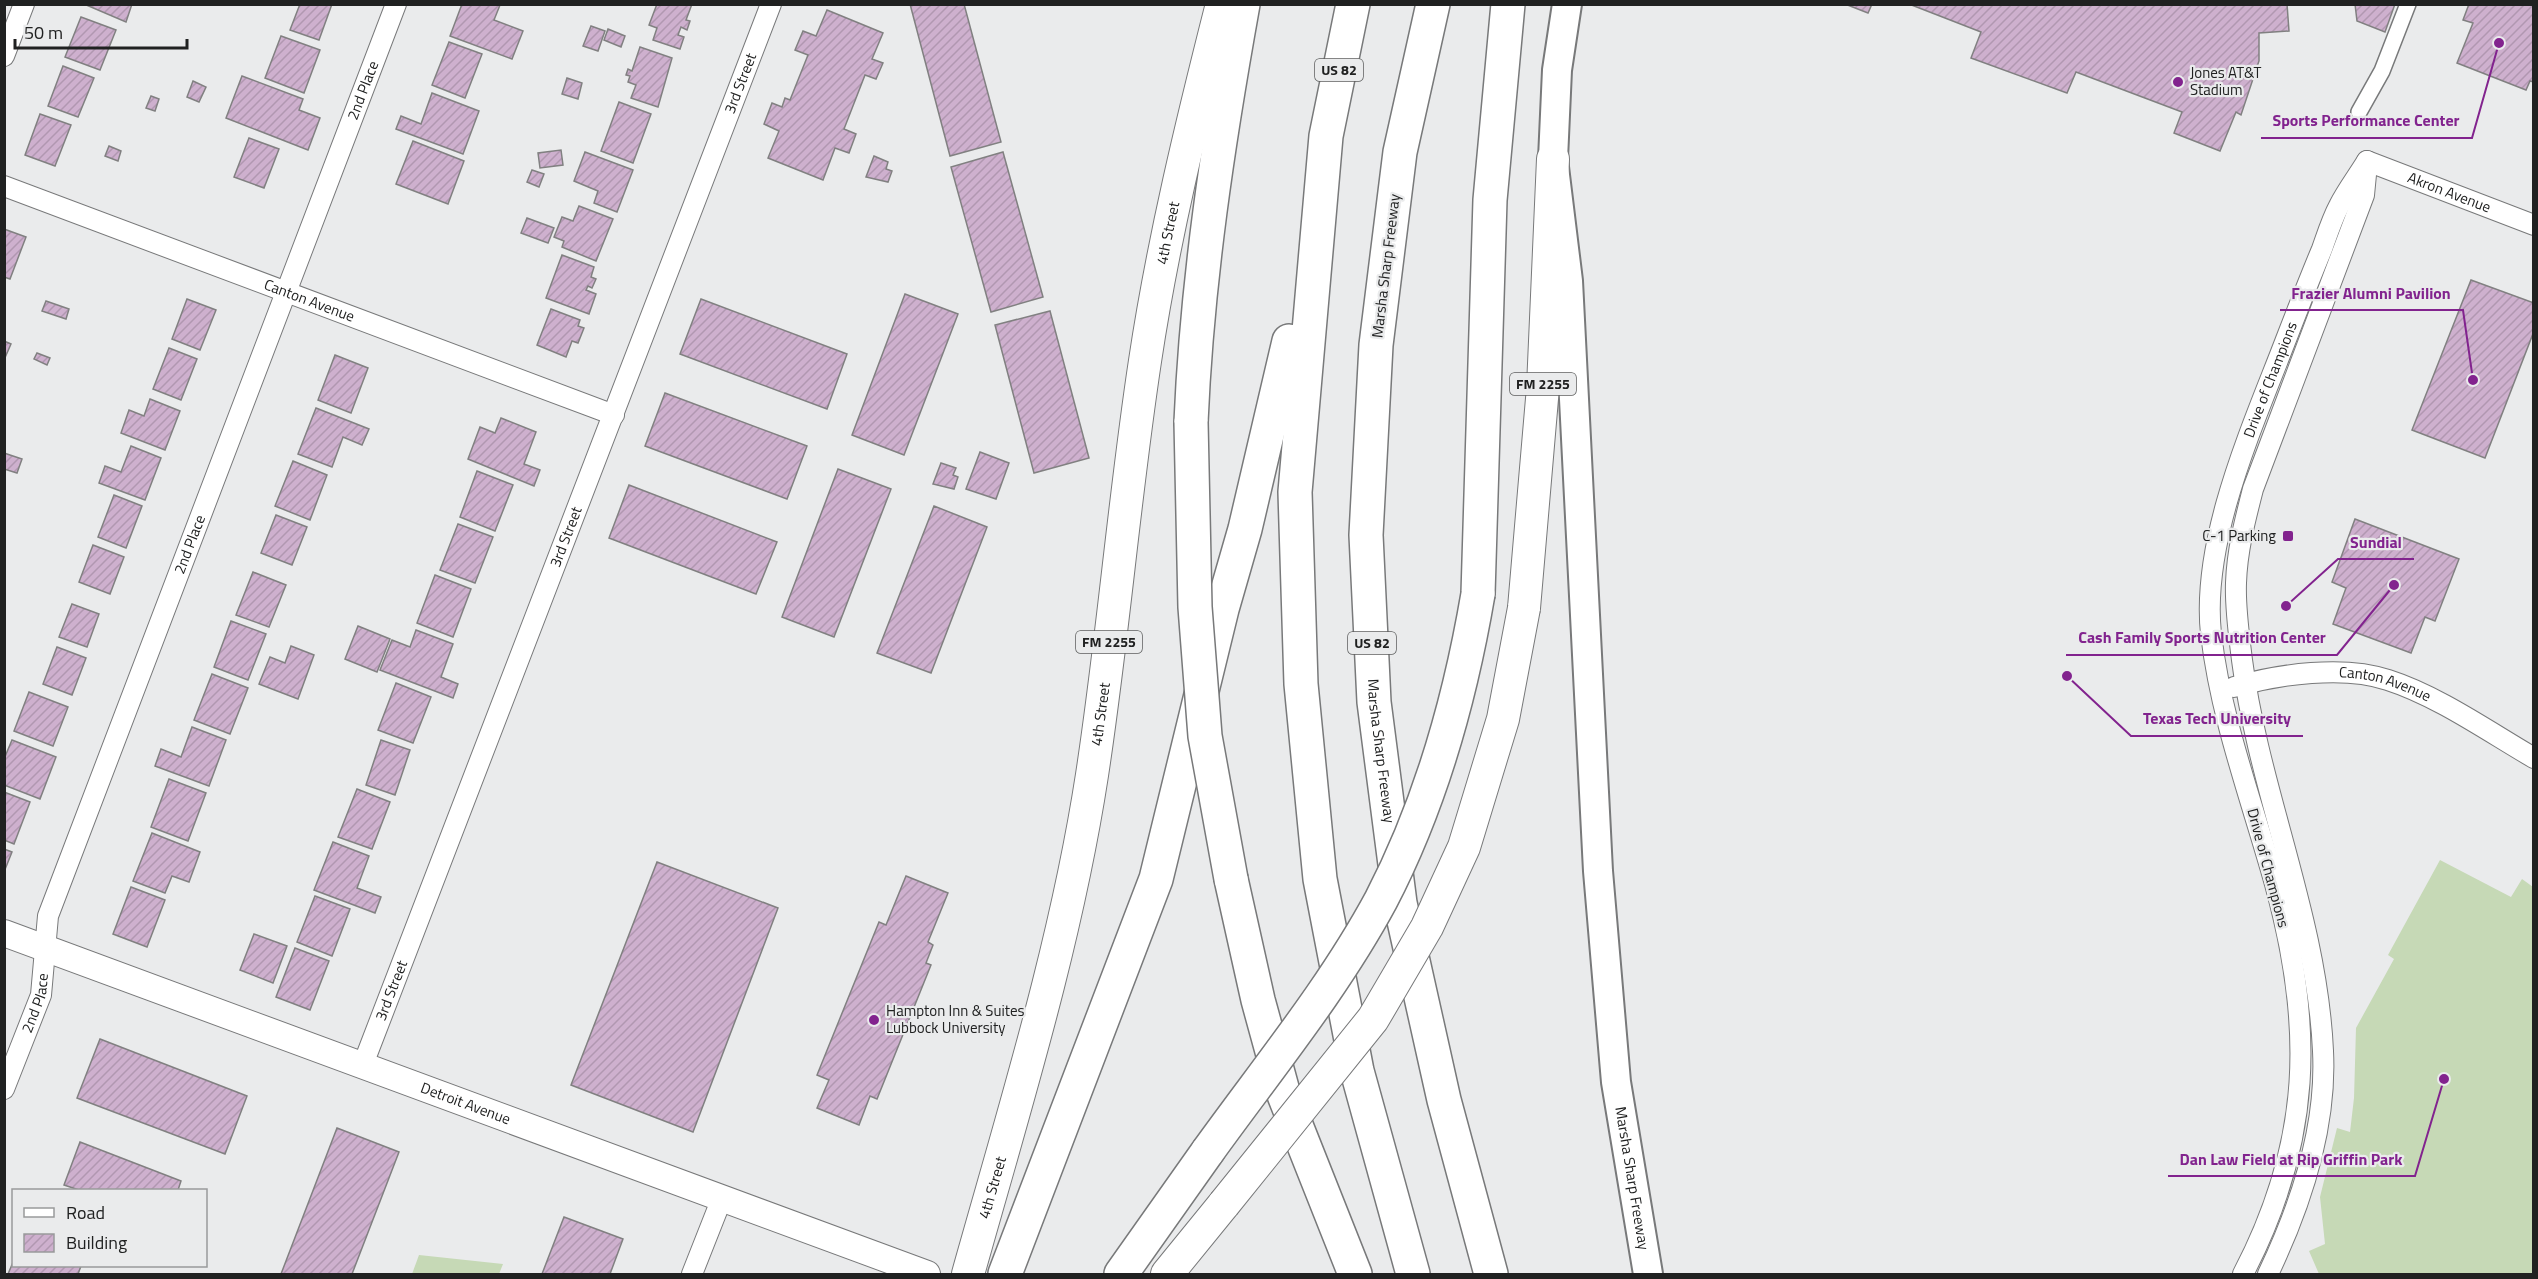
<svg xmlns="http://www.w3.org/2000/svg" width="2538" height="1279" font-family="'Titillium Web',sans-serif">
  <defs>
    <pattern id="building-hatch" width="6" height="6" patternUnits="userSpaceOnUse" patternTransform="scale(1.5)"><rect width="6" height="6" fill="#ceb0ce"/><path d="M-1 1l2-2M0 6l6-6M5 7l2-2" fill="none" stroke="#b197b1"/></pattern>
  </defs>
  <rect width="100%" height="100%" fill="#eaebec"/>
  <g fill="#c6d9b6">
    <path d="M2440 860 2511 897 2522 879 2533 887V1274H2319L2309 1251 2325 1244 2320 1197 2337 1128 2350 1132 2354 1098 2356 1028 2394 959 2388 955Z"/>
    <path d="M419 1255 503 1264 499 1274H412Z"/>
  </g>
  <g fill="url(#building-hatch)" stroke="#818081" stroke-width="1.5">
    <path d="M84 4H132L126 22Z"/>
    <path d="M300 4H332L319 40 290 30Z"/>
    <path d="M462 4 500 5 494 20 523 31 512 59 450 36Z"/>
    <path d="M657 4H692L686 20 690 21 687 30 681 27 678 35 684 37 680 49 653 40 657 28 649 25Z"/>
    <path d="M910 4H964L1001 142 950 156Z"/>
    <path d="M1845 4H1872L1868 13Z"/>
    <path d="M1909 4H2287L2289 31 2259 33V61L2241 115 2236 112 2220 151 2174 133 2182 112 2076 72 2067 93 1971 58 1981 32Z"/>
    <path d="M2355 4H2395L2385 32 2357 21Z"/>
    <path d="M2469 4H2534V82L2530 81 2526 90 2457 63 2473 23 2463 20Z"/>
    <path d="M827 10 883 33 872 59 883 63 876 79 865 75 844 129 856 134 849 153 835 148 823 180 768 158 779 131 764 124 772 103 782 107 785 98 790 100 808 55 795 50 803 31 816 36Z"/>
    <path d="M81 17 116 30 100 70 65 57Z"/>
    <path d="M591 26 605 31 598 51 583 46Z"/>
    <path d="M608 29 625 36 621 47 604 40Z"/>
    <path d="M281 36 320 50 304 93 265 78Z"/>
    <path d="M449 42 482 54 465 98 432 85Z"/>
    <path d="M640 47 672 58 658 107 631 98 636 85 628 82 630 76 626 75 628 69 632 71Z"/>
    <path d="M63 66 94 78 78 117 48 106Z"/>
    <path d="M242 76 303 99 299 110 320 118 308 150 226 118Z"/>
    <path d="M567 78 582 83 578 99 562 94Z"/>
    <path d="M193 81 206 87 199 102 187 97Z"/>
    <path d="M432 93 479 111 463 154 396 129 401 116 421 124Z"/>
    <path d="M151 96 159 99 155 111 146 108Z"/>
    <path d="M619 102 651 114 633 163 601 151Z"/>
    <path d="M40 114 71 125 55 166 25 155Z"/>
    <path d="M249 138 279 149 264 188 234 177Z"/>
    <path d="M413 141 464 161 448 204 396 184Z"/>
    <path d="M109 146 121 151 118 161 105 156Z"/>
    <path d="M561 150 563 165 540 168 538 153Z"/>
    <path d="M585 152 633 170 617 212 594 203 598 191 574 181Z"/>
    <path d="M1003 152 1043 297 991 312 951 167Z"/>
    <path d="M874 156 888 162 886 169 892 171 888 182 866 177Z"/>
    <path d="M532 170 544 174 539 187 527 182Z"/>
    <path d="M579 206 613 219 596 261 562 247 564 241 554 237 562 217 573 221Z"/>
    <path d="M527 218 554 228 548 243 521 233Z"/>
    <path d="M4 229 26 237 10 279 4 277Z"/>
    <path d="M562 255 594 267 591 277 596 279 592 288 588 286 586 290 596 294 589 314 546 298Z"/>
    <path d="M2471 280 2534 303V331L2485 458 2412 430Z"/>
    <path d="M905 294 958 314 904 455 852 435Z"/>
    <path d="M187 299 216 310 200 350 172 339Z"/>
    <path d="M701 299 847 354 827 409 680 354Z"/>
    <path d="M46 301 69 309 66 319 42 311Z"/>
    <path d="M551 309 580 320 578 326 584 328 578 343 572 341 566 357 537 345Z"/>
    <path d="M1050 311 1089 458 1034 473 995 325Z"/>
    <path d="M4 341 11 344 4 360Z"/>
    <path d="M169 348 197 359 181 400 153 389Z"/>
    <path d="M37 353 50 358 47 365 34 359Z"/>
    <path d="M335 355 368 368 351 413 318 400Z"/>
    <path d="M665 393 807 446 787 499 645 446Z"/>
    <path d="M150 399 180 411 165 450 121 433 129 410 144 416Z"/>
    <path d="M316 408 369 429 362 445 343 437 332 467 298 454Z"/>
    <path d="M501 418 536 432 524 464 540 470 534 486 468 459 480 427 495 433Z"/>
    <path d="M131 446 161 458 145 500 99 483 105 466 121 472Z"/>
    <path d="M980 452 1009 463 996 499 966 489Z"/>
    <path d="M4 453 22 459 17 473 4 469Z"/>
    <path d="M293 461 327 475 310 520 275 506Z"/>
    <path d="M941 463 956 468 953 475 958 477 954 489 933 484Z"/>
    <path d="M838 469 891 489 834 637 782 617Z"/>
    <path d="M477 471 513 485 495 531 460 517Z"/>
    <path d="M629 485 777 542 756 594 609 538Z"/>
    <path d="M114 495 142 506 126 548 98 537Z"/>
    <path d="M934 506 987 527 931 673 877 653Z"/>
    <path d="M276 515 307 527 292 565 261 553Z"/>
    <path d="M2355 519 2459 559 2435 621 2425 617 2411 653 2333 624 2346 588 2332 582Z"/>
    <path d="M458 524 493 537 475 583 440 570Z"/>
    <path d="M93 545 124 557 110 594 79 582Z"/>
    <path d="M253 572 286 585 269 627 236 615Z"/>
    <path d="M435 575 471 589 453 637 417 623Z"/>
    <path d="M72 604 99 614 87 647 59 637Z"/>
    <path d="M231 621 266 634 248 680 214 667Z"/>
    <path d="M358 626 390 639 377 672 345 659Z"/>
    <path d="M416 630 453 644 441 677 458 684 453 698 380 670 392 640 410 647Z"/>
    <path d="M291 646 314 655 298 699 259 684 270 657 285 663Z"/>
    <path d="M57 647 86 658 72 695 43 684Z"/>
    <path d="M212 674 248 688 230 734 194 720Z"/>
    <path d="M396 683 431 697 413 743 378 730Z"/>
    <path d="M29 692 68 707 53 746 14 731Z"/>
    <path d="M192 727 226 740 209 786 155 766 161 749 181 757Z"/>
    <path d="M12 740 56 757 40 799 4 785V759Z"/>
    <path d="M381 740 410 750 395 795 366 785Z"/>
    <path d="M169 779 206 793 188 841 151 827Z"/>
    <path d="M357 789 390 802 372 849 338 837Z"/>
    <path d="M4 792 30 802 14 844 4 840Z"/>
    <path d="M152 833 200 852 189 882 172 876 165 893 133 881Z"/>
    <path d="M333 842 369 856 357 888 381 897 375 913 314 890Z"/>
    <path d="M4 849 12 852 4 872Z"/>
    <path d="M657 862 778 908 693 1132 571 1085Z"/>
    <path d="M906 876 948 893 928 942 933 945 926 963 931 965 877 1099 870 1096 859 1125 817 1108 829 1080 817 1075 879 922 886 925Z"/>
    <path d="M131 887 165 900 147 947 113 934Z"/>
    <path d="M315 896 350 909 332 956 297 942Z"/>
    <path d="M254 934 287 946 273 983 240 970Z"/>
    <path d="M295 948 329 961 310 1010 276 997Z"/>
    <path d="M100 1039 247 1096 225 1154 77 1098Z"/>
    <path d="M337 1128 399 1152 352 1274H281Z"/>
    <path d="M80 1142 181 1181 178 1190H79L64 1185Z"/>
    <path d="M564 1217 623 1239 610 1274H542Z"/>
    <path d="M14 1260V1266H81L78 1274H8Z"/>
  </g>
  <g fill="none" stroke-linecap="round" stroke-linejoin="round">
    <g stroke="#78797a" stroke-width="18">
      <path id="pedestrian" d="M2359 112 2382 71 2408 4"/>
    </g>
    <g stroke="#78797a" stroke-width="22">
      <g id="minor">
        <path d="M4 56 24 4"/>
        <path id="s1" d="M2367 161 2534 225"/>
        <path id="s2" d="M4 186 614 415"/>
        <path id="s3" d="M2234 687C2279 674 2344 665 2388 680 2438 696 2489 732 2534 758"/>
        <path id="s4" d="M362 1067 771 4"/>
        <path id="s5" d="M4 1089 41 995 48 916 396 4"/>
        <path d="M692 1274 722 1198"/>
        <path id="s6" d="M2243 1274C2312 1142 2314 1026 2275 884 2252 801 2221 720 2211 634 2201 540 2252 428 2285 342 2297 311 2309 280 2322 249 2327 235 2332 219 2339 206 2347 190 2358 176 2367 161"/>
        <path d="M2268 1274C2300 1207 2327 1127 2323 1051 2317 917 2259 792 2242 660 2239 635 2235 608 2236 583 2237 551 2245 520 2253 489L2364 195 2367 164"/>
      </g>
    </g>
    <g stroke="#78797a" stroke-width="28">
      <g id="tertiary">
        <path id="s7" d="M4 933 927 1274"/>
      </g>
    </g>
    <g stroke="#78797a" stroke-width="32">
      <g id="secondary">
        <path id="s8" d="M1567 4 1557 70 1553 159 1568 281 1598 871 1616 1082 1648 1274"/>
      </g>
    </g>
    <g stroke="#78797a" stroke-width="34">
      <g id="primary">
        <path d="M1524 608 1543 387 1553 159"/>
        <path id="s9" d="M968 1274C1014 1110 1066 944 1092 775 1113 638 1124 499 1145 361 1163 241 1192 122 1222 4"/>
        <path d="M1167 1274 1224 1204"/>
      </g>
    </g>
    <g stroke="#78797a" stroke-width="36">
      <g id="motorway">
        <path d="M1353 4 1326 136 1295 492 1301 684 1320 879 1357 1071 1413 1274"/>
        <path id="s10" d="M1433 4 1400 152 1376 345 1366 535 1374 702 1400 903 1444 1100 1491 1274"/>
        <path d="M1191 422C1197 281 1218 143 1243 4"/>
        <path d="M1478 594 1490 200 1508 4"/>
        <path d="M1231 879 1258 1000 1284 1095 1355 1274"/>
        <path d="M1005 1274 1156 879 1222 609 1245 529 1289 341"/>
        <path d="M1121 1274 1208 1151"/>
      </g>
    </g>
    <use href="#pedestrian" stroke="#fff" stroke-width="15"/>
    <use href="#minor" stroke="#fff" stroke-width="20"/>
    <use href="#tertiary" stroke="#fff" stroke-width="26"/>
    <use href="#secondary" stroke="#fff" stroke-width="28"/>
    <use href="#primary" stroke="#fff" stroke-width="32"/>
    <use href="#motorway" stroke="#fff" stroke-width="33"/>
    <g stroke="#78797a" stroke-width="34" stroke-linecap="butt">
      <path id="primary-bridge" d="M1224 1204 1373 1019 1427 927 1464 847 1503 719 1524 608"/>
    </g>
    <g stroke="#78797a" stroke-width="36" stroke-linecap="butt">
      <g id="motorway-bridge">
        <path d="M1191 422 1195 607 1205 736 1231 879"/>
        <path d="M1208 1151C1267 1069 1333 989 1381 900 1431 804 1460 700 1478 594"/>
      </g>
    </g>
    <use href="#primary-bridge" stroke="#fff" stroke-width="32"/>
    <use href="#motorway-bridge" stroke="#fff" stroke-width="33"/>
  </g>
  <g fill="#82238e" stroke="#eaebec" stroke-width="2">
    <circle cx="2178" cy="82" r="6"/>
    <rect x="2282" y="530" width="12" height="12" rx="3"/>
    <circle cx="874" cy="1020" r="6"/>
  </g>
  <g text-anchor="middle" stroke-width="4.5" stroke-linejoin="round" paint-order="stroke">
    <g fill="#eaebec" stroke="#5d5e5e" stroke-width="1.5">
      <rect x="1315" y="59" width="48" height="22" rx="4.5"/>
      <rect x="1510" y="373" width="66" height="22" rx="4.5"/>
      <rect x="1076" y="631" width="66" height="22" rx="4.5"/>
      <rect x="1348" y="632" width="48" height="22" rx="4.5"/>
    </g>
    <g font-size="14" font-weight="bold" fill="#202121">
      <text x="1339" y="75">US 82</text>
      <text x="1543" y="389">FM 2255</text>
      <text x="1109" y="647">FM 2255</text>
      <text x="1372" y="648">US 82</text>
    </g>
    <g font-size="15" fill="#202121" stroke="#eaebec" text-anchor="start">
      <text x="2190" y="78">Jones AT&amp;T<tspan x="2190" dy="17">Stadium</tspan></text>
      <text x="2276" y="541" text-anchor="end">C-1 Parking</text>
      <text x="886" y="1016">Hampton Inn &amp; Suites<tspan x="886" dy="17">Lubbock University</tspan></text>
    </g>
    <g font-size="15" fill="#202121" stroke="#eaebec">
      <text dy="5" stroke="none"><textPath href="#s4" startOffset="1054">3rd Street</textPath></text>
      <text dy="5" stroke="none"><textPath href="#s5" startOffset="1064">2nd Place</textPath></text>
      <text dy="5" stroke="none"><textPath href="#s1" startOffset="88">Akron Avenue</textPath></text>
      <text dy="5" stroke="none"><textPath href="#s9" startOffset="1062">4th Street</textPath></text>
      <text transform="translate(1386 266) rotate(-83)" y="5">Marsha Sharp Freeway</text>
      <text dy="5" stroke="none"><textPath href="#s2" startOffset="326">Canton Avenue</textPath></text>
      <text dy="5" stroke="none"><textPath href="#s6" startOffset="924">Drive of Champions</textPath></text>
      <text dy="5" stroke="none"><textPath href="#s4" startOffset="568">3rd Street</textPath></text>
      <text dy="5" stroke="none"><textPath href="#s5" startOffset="578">2nd Place</textPath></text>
      <text dy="5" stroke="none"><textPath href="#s3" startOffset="154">Canton Avenue</textPath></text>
      <text dy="5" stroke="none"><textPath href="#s9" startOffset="576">4th Street</textPath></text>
      <text dy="5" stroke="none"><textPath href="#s10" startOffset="753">Marsha Sharp Freeway</textPath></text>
      <text transform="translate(2268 868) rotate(75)" y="5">Drive of Champions</text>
      <text dy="5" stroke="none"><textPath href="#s4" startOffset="82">3rd Street</textPath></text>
      <text dy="5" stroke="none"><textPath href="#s5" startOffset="92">2nd Place</textPath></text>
      <text dy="5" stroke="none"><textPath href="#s7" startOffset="492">Detroit Avenue</textPath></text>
      <text dy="5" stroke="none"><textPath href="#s8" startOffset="1179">Marsha Sharp Freeway</textPath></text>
      <text dy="5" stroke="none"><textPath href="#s9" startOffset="90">4th Street</textPath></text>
    </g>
  </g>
  <path fill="none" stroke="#82238e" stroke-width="2" d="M2499 43L2472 138H2261M2473 380L2463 310H2280M2286 606L2338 559H2414M2394 585L2337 655H2066M2067 676L2131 736H2303M2444 1079L2415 1176H2168"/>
  <g fill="#82238e" stroke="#eaebec" stroke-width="2">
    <circle cx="2499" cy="43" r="6"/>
    <circle cx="2473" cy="380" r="6"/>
    <circle cx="2286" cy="606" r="6"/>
    <circle cx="2394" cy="585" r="6"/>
    <circle cx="2067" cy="676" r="6"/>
    <circle cx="2444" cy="1079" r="6"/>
  </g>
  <g font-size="16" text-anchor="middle" font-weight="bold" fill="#82238e" stroke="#eaebec" stroke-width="4.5" stroke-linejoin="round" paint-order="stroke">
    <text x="2366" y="126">Sports Performance Center</text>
    <text x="2371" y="299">Frazier Alumni Pavilion</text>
    <text x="2376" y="548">Sundial</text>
    <text x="2202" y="643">Cash Family Sports Nutrition Center</text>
    <text x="2217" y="724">Texas Tech University</text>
    <text x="2291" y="1165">Dan Law Field at Rip Griffin Park</text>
  </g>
  <rect width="2538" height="1279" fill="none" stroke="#202121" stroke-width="12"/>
  <rect x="12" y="1189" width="195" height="78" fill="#eaebec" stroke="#999a9b" stroke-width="1.5"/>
  <rect x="24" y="1208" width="30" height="9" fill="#ffffff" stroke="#999a9b" stroke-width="1.5"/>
  <text x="66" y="1219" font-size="18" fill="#202121">Road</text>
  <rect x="24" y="1234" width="30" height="18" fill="url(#building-hatch)" stroke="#999a9b" stroke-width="1.5"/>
  <text x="66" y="1249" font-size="18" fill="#202121">Building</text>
  <path d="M15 39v9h172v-9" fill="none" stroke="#202121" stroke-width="3"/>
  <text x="24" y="39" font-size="18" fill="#202121" stroke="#eaebec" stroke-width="4.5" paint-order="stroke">50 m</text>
</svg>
